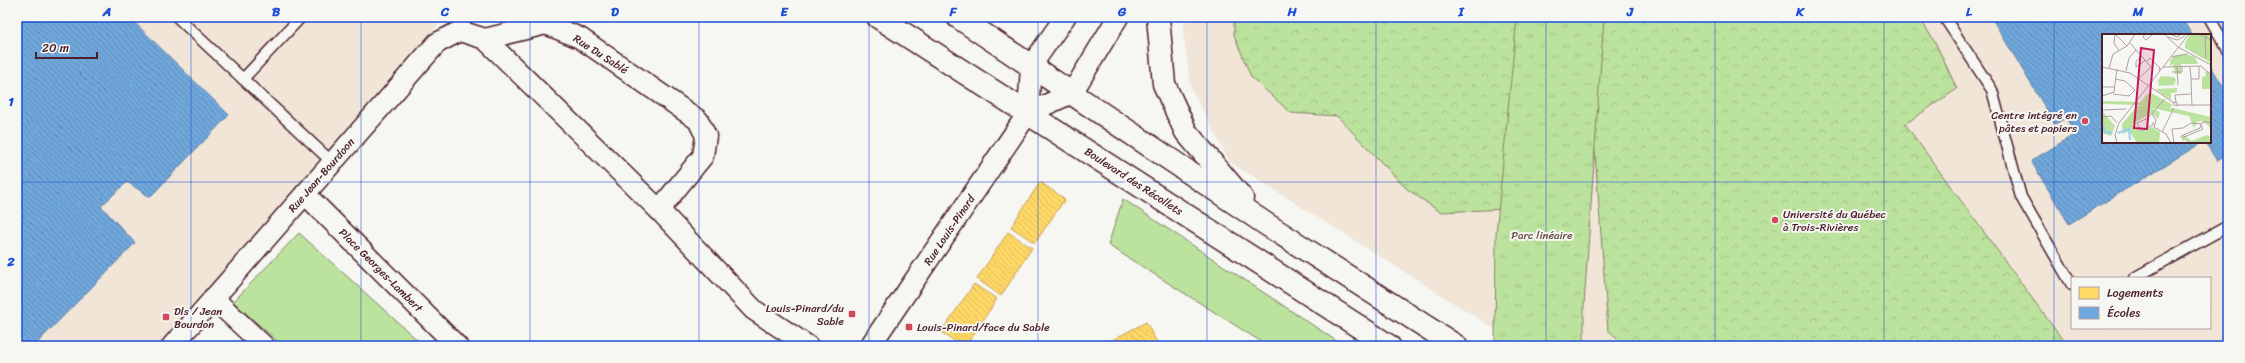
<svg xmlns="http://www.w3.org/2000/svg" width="2245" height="363" font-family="Sriracha,sans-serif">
  <defs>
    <pattern id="forest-crowns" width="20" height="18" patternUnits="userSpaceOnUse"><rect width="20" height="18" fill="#bce39e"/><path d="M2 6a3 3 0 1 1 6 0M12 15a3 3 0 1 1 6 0" fill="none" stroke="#a3c288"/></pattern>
    <pattern id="park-tufts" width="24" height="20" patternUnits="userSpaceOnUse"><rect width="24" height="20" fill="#bce39e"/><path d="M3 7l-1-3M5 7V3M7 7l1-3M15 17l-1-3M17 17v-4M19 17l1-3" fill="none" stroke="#a3c288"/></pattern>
    <pattern id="homes-back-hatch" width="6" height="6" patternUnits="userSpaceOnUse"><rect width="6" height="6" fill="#ffd966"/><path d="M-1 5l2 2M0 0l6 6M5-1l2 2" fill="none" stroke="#dcba59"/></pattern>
    <pattern id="schools-back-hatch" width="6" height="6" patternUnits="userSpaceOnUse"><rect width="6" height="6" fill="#6fa8dc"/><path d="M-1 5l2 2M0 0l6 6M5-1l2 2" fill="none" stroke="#5d88b3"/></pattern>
  </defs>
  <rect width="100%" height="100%" fill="#f6f6f2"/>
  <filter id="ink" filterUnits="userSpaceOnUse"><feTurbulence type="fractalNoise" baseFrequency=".025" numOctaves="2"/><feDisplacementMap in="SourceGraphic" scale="8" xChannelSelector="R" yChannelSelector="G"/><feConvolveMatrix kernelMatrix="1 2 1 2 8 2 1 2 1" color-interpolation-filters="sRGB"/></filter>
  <g filter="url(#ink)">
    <g fill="#f0e5d6" fill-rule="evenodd">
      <path d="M17 17H445L339 139 165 346H17Z"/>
      <path d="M1185 17H2228V346H1522L1230 162 1191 88 1183 31ZM2103 35H2210V142H2103ZM2072 278H2210V328H2072Z"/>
    </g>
    <g fill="#bce39e" stroke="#838164">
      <path d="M1123 199 1344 346H1268L1108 245Z"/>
      <path d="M299 233 424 346H283L233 302Z"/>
    </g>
    <g fill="url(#forest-crowns)" stroke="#838164">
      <path d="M1234 17H1524L1506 209 1440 212 1406 188 1337 116 1291 113 1251 77 1234 35Z"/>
      <path d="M1604 17H1919L1936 44 1957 89 1905 124 2067 346H1626L1608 330 1590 84Z"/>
    </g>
    <path fill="url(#park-tufts)" stroke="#838164" d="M1517 17H1604L1584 305V346H1495L1496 234Z"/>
    <g fill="url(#homes-back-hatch)" stroke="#c9a154">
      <path d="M1040 182 1065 199 1035 243 1011 227Z"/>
      <path d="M1008 232 1032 248 1001 296 977 279Z"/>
      <path d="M974 284 997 299 966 346H962L941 332Z"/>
      <path d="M1146 322 1159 346H1101Z"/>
    </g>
    <g fill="url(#schools-back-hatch)" stroke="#647fa7">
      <path d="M17 17H129L229 115 150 197 127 182 101 206 135 243 34 346H17Z"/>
      <path d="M1991 17H2181L2192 35H2103V142H2203L2069 224 2031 161 2075 134 2066 118 2055 124Z"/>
      <path d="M2210 65 2228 94V155L2217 161 2205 142H2210Z"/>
    </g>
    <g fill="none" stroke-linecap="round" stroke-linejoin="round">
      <g stroke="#4a1f2b" stroke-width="13">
        <g id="service">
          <path d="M177 17 243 79"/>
          <path d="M301 17 243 79 332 162"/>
          <path d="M1944 17 1992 90 2021 197 2072 285"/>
          <path d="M2209 17 2228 50"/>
          <path d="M2134 278 2228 226"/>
        </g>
      </g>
      <g stroke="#4a1f2b" stroke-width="23">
        <g id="minor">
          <path d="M485 39 546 24 580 38 698 120 706 136 703 156 659 210"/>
          <path d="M1028 113 1072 93 1118 17"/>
          <path d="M305 194 457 346"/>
          <path d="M213 298 264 346"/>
          <path d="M172 346 437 43 460 31 485 39 659 210 754 310 808 346"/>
          <path d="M870 346 1028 113 1031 66 1065 17"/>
        </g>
      </g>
      <g stroke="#4a1f2b" stroke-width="25">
        <g id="secondary">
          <path d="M878 17 1389 346"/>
          <path d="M958 17 1266 224 1456 346"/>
          <path d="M1158 17 1164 84 1186 132 1242 198"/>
        </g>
      </g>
      <use href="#service" stroke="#f6f6f2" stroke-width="10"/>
      <use href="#minor" stroke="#f6f6f2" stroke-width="20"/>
      <use href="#secondary" stroke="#f6f6f2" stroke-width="22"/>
    </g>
  </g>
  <path fill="none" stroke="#1d4ed8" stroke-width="1" stroke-opacity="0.55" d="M191 17V346M361 17V346M530 17V346M699 17V346M869 17V346M1038 17V346M1207 17V346M1376 17V346M1546 17V346M1715 17V346M1884 17V346M2054 17V346M17 182H2228"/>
  <g fill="#d1495b" stroke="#f6f6f2" stroke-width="1.5">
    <circle cx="2085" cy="121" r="4"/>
    <circle cx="1775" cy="220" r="4"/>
    <rect x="848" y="310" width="8" height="8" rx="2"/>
    <rect x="162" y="313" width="8" height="8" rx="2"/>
    <rect x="905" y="323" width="8" height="8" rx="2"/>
  </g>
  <g text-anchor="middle" stroke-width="4" stroke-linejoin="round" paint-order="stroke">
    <g font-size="11" fill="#4a1f2b" stroke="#f6f6f2">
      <text transform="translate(601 54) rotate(33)" y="4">Rue Du Sablé</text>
      <text transform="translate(321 175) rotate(-49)" y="4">Rue Jean-Bourdoon</text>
      <text transform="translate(1134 181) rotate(33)" y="4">Boulevard des Récollets</text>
      <text transform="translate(949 230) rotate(-56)" y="4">Rue Louis-Pinard</text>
      <text transform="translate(381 270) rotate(45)" y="4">Place Georges-Lambert</text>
    </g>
    <g font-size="11" fill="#4a1f2b" stroke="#f6f6f2" text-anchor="start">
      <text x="2077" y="119" text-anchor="end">Centre intégré en<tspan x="2077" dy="13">pâtes et papiers</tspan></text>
      <text x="1783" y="218">Université du Québec<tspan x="1783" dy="13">à Trois-Rivières</tspan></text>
      <text x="844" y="312" text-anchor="end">Louis-Pinard/du<tspan x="844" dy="13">Sable</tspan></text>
      <text x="174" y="315">Dls / Jean<tspan x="174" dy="13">Bourdon</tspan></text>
      <text x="917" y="331">Louis-Pinard/face du Sable</text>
    </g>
    <g font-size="11" fill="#665048" stroke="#f6f6f2">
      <text x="1542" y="239">Parc linéaire</text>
    </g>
  </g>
  <g transform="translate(2102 34)">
    <rect width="109" height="109" fill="#f6f6f2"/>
    <path d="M59 42 72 43 74 46 72 51 57 52 56 46Z" fill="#bce39e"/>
    <path d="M84 20 93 23 96 30H79V40H73L71 30 68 32V27L73 21ZM75 54V58L69 59V66L53 55ZM49 59 51 60 71 71 67 74 39 68 44 61ZM35 72H44L58 78 56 85 50 79 30 90 33 96 36 94 38 97 50 93 58 98 57 109H35L27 97 21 100 20 90ZM0 77 13 92 9 102 0 99ZM87 82 109 87V99L107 92 100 87 95 88 92 94ZM81 100 89 107 105 101 109 103V108L85 109 84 106 80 107Z" fill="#bce39e"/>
    <path d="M88 0H109V29L83 14V9Z" fill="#bce39e"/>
    <path d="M106 37 109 41V55H100V43L104 42 103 38ZM0 67 39 68 70 74 109 83V87L36 71 0 70Z" fill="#bce39e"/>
    <path fill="none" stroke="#94d1f5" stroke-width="2" d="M0 88 3 98 10 99M16 99 27 95 28 106"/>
    <path fill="none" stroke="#b1a0a2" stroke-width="1" d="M13 0 12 9 17 17M13 0 25 12M43 0 41 3 44 6 51 0M62 0 76 13 109 31M68 0 75 3 80 0M97 0 109 6M66 3 75 6 83 2M28 9 49 33M40 22 34 27V33L44 26M70 23 85 20M104 24 103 6 105 0M45 27 48 24 58 34 57 37M75 32 76 51M0 33 28 39 72 69M61 33 99 32 109 41M88 33 89 45M7 34 11 20 25 12 33 0M24 37 27 24 34 16M70 38H80V33M36 45 49 33M0 53H13M11 60 27 62 33 56 23 47 13 45M0 62 12 58 15 35M72 68 75 69V72L72 71ZM74 68 73 61 89 60M75 71H109M90 72 89 45H97V32M0 76 24 75M50 80 54 86 52 93 64 100 69 109M0 83 9 82 15 89M51 88V91L39 97 35 89 46 84 63 65M99 91 101 95 80 104 79 102 98 94 99 91 101 88H109M60 98 72 74M15 109 13 101 17 89 87 0M72 109 70 95 81 94 89 89 100 90"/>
    <path fill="#c2185b" fill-opacity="0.15" stroke="#c2185b" stroke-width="2" d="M39 14 52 16 45 95 32 94Z"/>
    <rect width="109" height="109" fill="none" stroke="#4a1f2b" stroke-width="2"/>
  </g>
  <rect width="2245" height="363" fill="none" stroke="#f6f6f2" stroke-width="44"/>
  <rect x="2071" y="277" width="140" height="52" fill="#f6f6f2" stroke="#b1a0a2"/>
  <rect x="2079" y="287" width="20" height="12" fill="#ffd966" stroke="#b1a0a2"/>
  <text x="2107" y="297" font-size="12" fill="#4a1f2b">Logements</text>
  <rect x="2079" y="307" width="20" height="12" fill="#6fa8dc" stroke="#b1a0a2"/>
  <text x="2107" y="317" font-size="12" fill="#4a1f2b">Écoles</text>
  <path d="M36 52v6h61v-6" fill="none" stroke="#4a1f2b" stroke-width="2"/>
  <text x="42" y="52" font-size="12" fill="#4a1f2b" stroke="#f6f6f2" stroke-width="3" paint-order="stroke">20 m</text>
  <rect x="22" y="22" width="2201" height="319" fill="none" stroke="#1d4ed8" stroke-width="1.5"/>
  <g font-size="13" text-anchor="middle" font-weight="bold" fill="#1d4ed8">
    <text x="107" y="16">A</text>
    <text x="276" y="16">B</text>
    <text x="445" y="16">C</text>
    <text x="615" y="16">D</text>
    <text x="784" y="16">E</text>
    <text x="953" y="16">F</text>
    <text x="1122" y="16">G</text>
    <text x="1292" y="16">H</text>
    <text x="1461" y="16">I</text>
    <text x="1630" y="16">J</text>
    <text x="1800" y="16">K</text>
    <text x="1969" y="16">L</text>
    <text x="2138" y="16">M</text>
    <text x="11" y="106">1</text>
    <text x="11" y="266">2</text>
  </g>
</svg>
